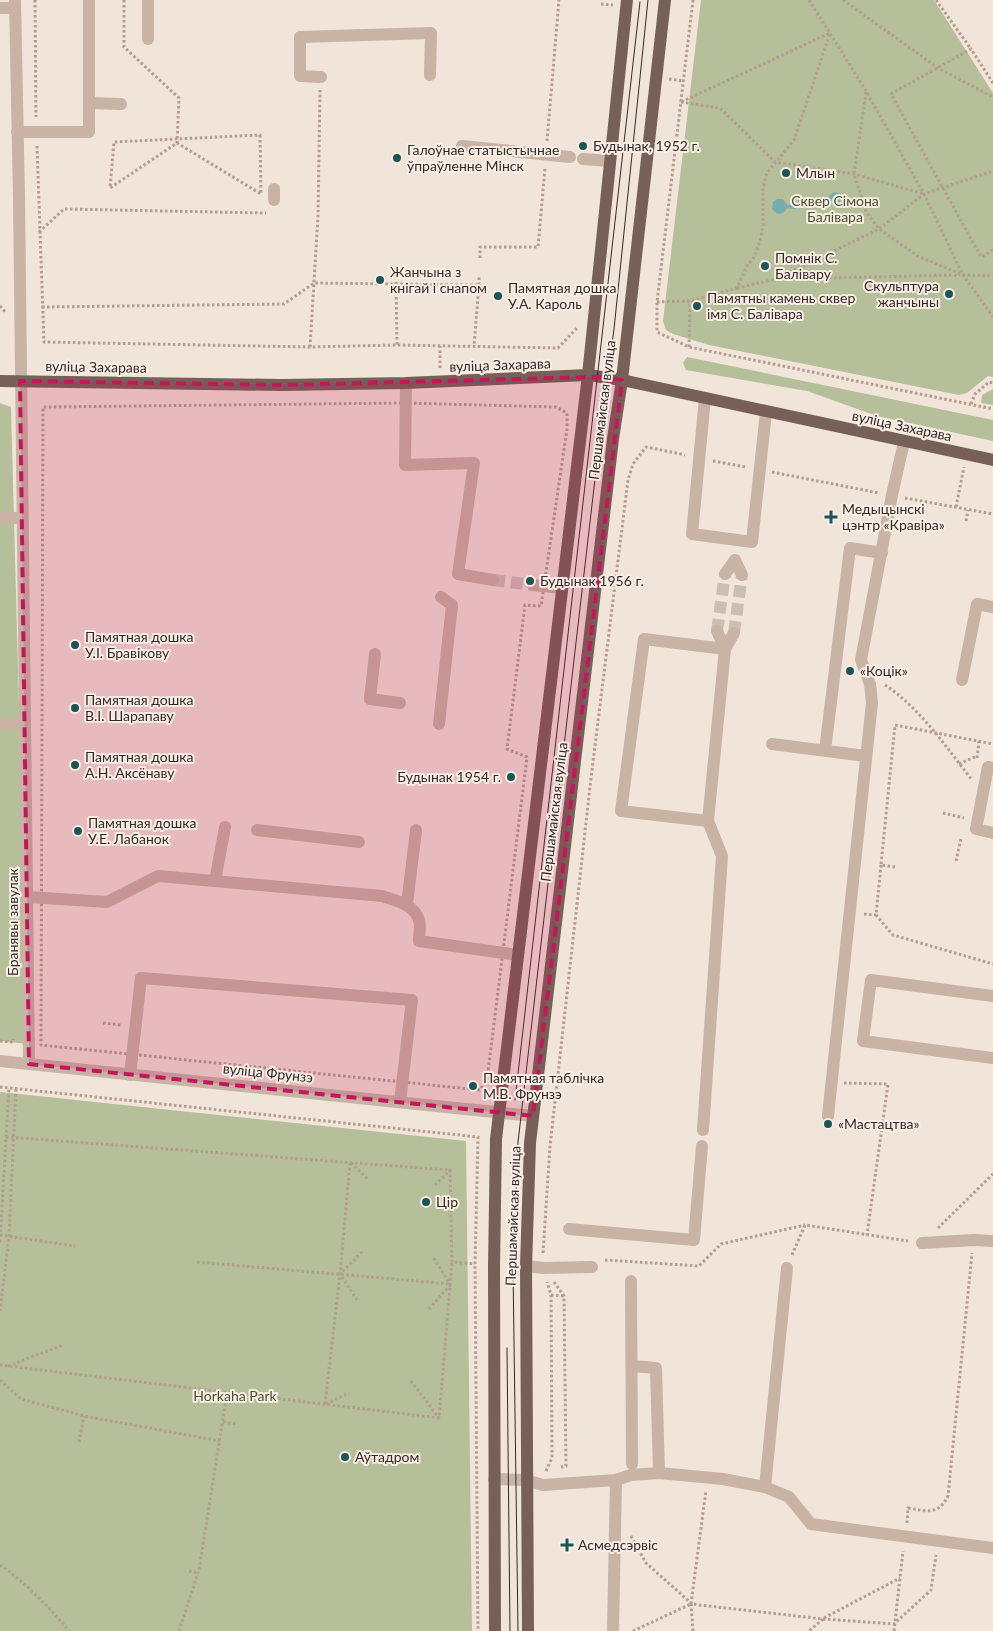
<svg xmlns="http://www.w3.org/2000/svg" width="993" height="1631" font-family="Lato,sans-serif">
  <rect width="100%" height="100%" fill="#f1e4d8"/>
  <g fill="#b5bf99">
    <path d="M701 0H934L993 93V377L988 376 967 393 959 395 709 345 673 334 666 330 663 321Z"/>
    <path d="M687 357 993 420V441L877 416 807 391 686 370 683 363Z"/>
    <path d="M993 389V405L981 403 982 395Z"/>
    <path d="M0 403 11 407 28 1044 0 1041Z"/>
    <path d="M0 1092 466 1141 472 1631H0Z"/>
  </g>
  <path fill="#78adac" d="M834 192 840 193 842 196 839 203H835L831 200C819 205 814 198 806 201 802 202 799 207 795 209L787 208C784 215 777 216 772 209L773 202 777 199H783L787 205C796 206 798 200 805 198 820 193 816 208 834 192Z"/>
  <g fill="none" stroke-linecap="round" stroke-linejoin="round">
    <g stroke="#cbbfb4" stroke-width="12" stroke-dasharray="12 6" stroke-linecap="butt">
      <path d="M493 580 533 585"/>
      <path d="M717 631 725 574"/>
      <path d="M734 633 742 575"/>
    </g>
    <g stroke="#b49d8f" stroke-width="3" stroke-dasharray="2.5 2.5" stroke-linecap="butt">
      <path d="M35 0 36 117"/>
      <path d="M124 0V47L179 98 177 143"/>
      <path d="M693 0 657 302V332L689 347 993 409"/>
      <path d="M809 0 866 91 924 194 963 275 993 317"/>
      <path d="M843 0 938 68 993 97"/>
      <path d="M936 0 971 49"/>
      <path d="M601 4 613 5"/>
      <path d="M669 79 683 81"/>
      <path d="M993 83 971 49 891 94 981 257 993 250"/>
      <path d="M866 92 854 174 866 212 879 229 918 256 963 275 993 276"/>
      <path d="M681 102 720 108 775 162 854 174 924 194"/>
      <path d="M260 135 261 194 177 143 110 188 114 142Z"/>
      <path d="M547 141 559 0"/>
      <path d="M37 146 44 342 310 347 397 345 558 348 577 328"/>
      <path d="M39 232 64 209 266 213"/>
      <path d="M480 258V247H538L545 168"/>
      <path d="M779 279 960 275"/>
      <path d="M396 282 397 345"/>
      <path d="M479 285V277"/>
      <path d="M737 288 776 279 879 229 924 194 993 171"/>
      <path d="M657 302 690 301 737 288 747 266 754 257 760 241 763 225V187L767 173 794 140 830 33 681 102"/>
      <path d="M0 306 6 313"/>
      <path d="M42 307 284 304 314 283 479 285 474 346"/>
      <path d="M310 347 318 217 320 90"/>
      <path d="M689 347 690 301"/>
      <path d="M440 368V346"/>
      <path d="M404 403 556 407 567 413V429L541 606 525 605 507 749 527 757 487 1080 480 1090 41 1045 43 407Z"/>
      <path d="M971 404 975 394 989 382 993 383"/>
      <path d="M713 461 746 467"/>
      <path d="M772 472 879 493"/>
      <path d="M905 498 993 514"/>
      <path d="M956 507 964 467"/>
      <path d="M966 521 968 510"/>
      <path d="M885 685C920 708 946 747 972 780"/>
      <path d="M977 758 979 741"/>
      <path d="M959 764 977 756"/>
      <path d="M943 813 964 818"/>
      <path d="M956 861 961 839"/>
      <path d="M881 865 876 915 893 935 993 964"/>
      <path d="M895 867 881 865 895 725 993 744"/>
      <path d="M864 914 876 915"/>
      <path d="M103 1023 121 1025"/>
      <path d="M0 1041 13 1042V1039"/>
      <path d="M844 1083 888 1084 867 1235"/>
      <path d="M0 1087 478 1137 475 1264 478 1631"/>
      <path d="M6 1137 450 1170 452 1262 475 1264"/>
      <path d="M351 1163 368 1179"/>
      <path d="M435 1185 450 1170"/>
      <path d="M938 1228 993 1174"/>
      <path d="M0 1235 75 1246"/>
      <path d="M0 1242 9 1088"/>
      <path d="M543 1253 550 1146 591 778 628 480 633 464 646 447 685 455"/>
      <path d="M792 1255 805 1225 908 1241"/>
      <path d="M434 1258 450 1284"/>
      <path d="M605 1260 699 1266 721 1244 805 1225"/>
      <path d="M197 1262 451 1284"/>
      <path d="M554 1282 564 1296 566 1466 561 1467"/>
      <path d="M551 1295 564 1296"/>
      <path d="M357 1300 340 1274 363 1251"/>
      <path d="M429 1309 450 1285"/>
      <path d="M0 1311 9 1236 16 1088"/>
      <path d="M0 1365 439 1418 452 1262"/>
      <path d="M8 1366 63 1345"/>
      <path d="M0 1380 21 1399 84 1416 220 1441"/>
      <path d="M411 1381 439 1418"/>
      <path d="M325 1404 340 1274 350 1163"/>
      <path d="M326 1404 349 1393"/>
      <path d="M223 1422 238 1424"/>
      <path d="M79 1442 84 1416"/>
      <path d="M546 1471 552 1458 551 1295 547 1282"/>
      <path d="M907 1523 908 1508C927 1511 938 1516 948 1496L972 1253"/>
      <path d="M631 1536 646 1563 691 1603"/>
      <path d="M0 1565C26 1583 49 1607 69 1631"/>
      <path d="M189 1571 198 1573"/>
      <path d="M691 1604 706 1490"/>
      <path d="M824 1618 900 1578"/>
      <path d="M823 1619 894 1624 931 1590 936 1555"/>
      <path d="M179 1631 199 1570 227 1393"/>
      <path d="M633 1631 691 1604"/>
      <path d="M693 1631 691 1604 823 1619 809 1631"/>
      <path d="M894 1631 903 1551"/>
    </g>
    <g stroke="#c8b3a5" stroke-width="12">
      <path d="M15 0 19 197 29 1064"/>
      <path d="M0 8H14"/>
      <path d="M148 39V0"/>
      <path d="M321 77 300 76V37L431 33 430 75"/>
      <path d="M90 103 121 104"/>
      <path d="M17 132H89V0"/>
      <path d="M462 146 570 157"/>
      <path d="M583 159 610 161"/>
      <path d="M274 189V200"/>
      <path d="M406 383 405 465 474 463 458 574 493 580"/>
      <path d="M705 398 692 534 752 542 766 412"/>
      <path d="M0 518H22"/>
      <path d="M725 574 735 560 742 575"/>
      <path d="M533 585 562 588"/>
      <path d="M717 631 725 649 734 633"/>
      <path d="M644 639 725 649 708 821 621 811Z"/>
      <path d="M375 654 370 699 400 703"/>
      <path d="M962 680 977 604 993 607"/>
      <path d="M0 724H25"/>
      <path d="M439 724 452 605 441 597"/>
      <path d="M772 744 866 756"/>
      <path d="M825 750 850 548 882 553"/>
      <path d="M993 768 988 767 976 829 993 833"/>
      <path d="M257 830 359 842"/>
      <path d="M215 881 225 827"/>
      <path d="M28 897 107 902 158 876 382 896C396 901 414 904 419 920 421 926 419 935 419 941L518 955"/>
      <path d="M407 904 416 830"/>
      <path d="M993 996 871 980 863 1041 993 1058"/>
      <path d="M0 1061 533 1116"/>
      <path d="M130 1075 141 978 412 1000 400 1102"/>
      <path d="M828 1116 872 703 870 684 861 660 892 495 904 442"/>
      <path d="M703 1130 722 856 708 821"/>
      <path d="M569 1229 694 1240 702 1146"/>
      <path d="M922 1243 974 1240 993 1241"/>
      <path d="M526 1266 544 1268 592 1267"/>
      <path d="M631 1281 632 1464"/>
      <path d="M632 1366 656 1368 659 1473"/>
      <path d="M494 1479 526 1480 543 1485 616 1480 631 1475 659 1473 723 1479 765 1487 789 1497 811 1524 993 1548"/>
      <path d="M765 1487 787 1268"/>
      <path d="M613 1631 616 1480"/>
    </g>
    <g stroke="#766057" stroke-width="12">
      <path d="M0 381 282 385 406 383 588 375 622 380 993 460"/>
      <path d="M495 1631 494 1267 496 1139 588 375 627 0"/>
      <path d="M528 1631 526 1266 530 1143 613 439 622 380 665 0"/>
    </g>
    <g stroke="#342a26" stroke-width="1">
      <path d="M515 1100 640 2"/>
      <path d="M507 1348 510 1631"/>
      <path d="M518 1631 513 1267 518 1142 600 436 614 329 648 0"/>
    </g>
  </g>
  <path fill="#c2185b" fill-opacity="0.2" stroke="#c2185b" stroke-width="4" stroke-dasharray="10 6" stroke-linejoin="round" d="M597 377 622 380 533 1116 29 1064 20 381 282 385Z"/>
  <g fill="#1c5555" stroke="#f9eee5" stroke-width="2">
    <circle cx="583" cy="146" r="5"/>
    <circle cx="397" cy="158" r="5"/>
    <circle cx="786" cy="173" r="5"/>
    <circle cx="765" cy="266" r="5"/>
    <circle cx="380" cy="280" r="5"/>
    <circle cx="949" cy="294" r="5"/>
    <circle cx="498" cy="296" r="5"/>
    <circle cx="697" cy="306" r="5"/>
    <path d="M828.5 509.5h5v5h5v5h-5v5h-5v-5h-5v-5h5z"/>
    <circle cx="530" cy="581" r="5"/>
    <circle cx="75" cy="645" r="5"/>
    <circle cx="850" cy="671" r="5"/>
    <circle cx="75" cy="708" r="5"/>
    <circle cx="75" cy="765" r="5"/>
    <circle cx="511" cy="777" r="5"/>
    <circle cx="78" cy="831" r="5"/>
    <circle cx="473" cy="1086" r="5"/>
    <circle cx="828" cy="1124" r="5"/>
    <circle cx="426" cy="1202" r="5"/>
    <circle cx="345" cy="1457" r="5"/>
    <path d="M564.5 1537.5h5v5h5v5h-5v5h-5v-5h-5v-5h5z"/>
  </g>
  <g text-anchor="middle" stroke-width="4" stroke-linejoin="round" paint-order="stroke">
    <g font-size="14" fill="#342a26" stroke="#f9eee5" text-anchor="start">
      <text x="593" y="151">Будынак, 1952 г.</text>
      <text x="407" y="155">Галоўнае статыстычнае<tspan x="407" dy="16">ўпраўленне Мінск</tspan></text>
      <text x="796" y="178">Млын</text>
      <text x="775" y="263">Помнік С.<tspan x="775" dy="16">Балівару</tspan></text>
      <text x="390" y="277">Жанчына з<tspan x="390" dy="16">кнігай і снапом</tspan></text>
      <text x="939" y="291" text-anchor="end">Скульптура<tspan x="939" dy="16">жанчыны</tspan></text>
      <text x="508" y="293">Памятная дошка<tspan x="508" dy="16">У.А. Кароль</tspan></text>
      <text x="707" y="303">Памятны камень сквер<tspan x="707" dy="16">імя С. Балівара</tspan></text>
      <text x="842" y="514">Медыцынскі<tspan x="842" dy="16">цэнтр «Кравіра»</tspan></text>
      <text x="540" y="586">Будынак 1956 г.</text>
      <text x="85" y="642">Памятная дошка<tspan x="85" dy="16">У.І. Бравікову</tspan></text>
      <text x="860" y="676">«Коцік»</text>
      <text x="85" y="705">Памятная дошка<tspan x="85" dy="16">В.І. Шарапаву</tspan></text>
      <text x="85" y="762">Памятная дошка<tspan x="85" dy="16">А.Н. Аксёнаву</tspan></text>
      <text x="501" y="782" text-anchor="end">Будынак 1954 г.</text>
      <text x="88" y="828">Памятная дошка<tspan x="88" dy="16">У.Е. Лабанок</tspan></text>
      <text x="483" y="1083">Памятная таблічка<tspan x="483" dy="16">М.В. Фрунзэ</tspan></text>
      <text x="838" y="1129">«Мастацтва»</text>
      <text x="436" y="1207">Цір</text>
      <text x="355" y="1462">Аўтадром</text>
      <text x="578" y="1550">Асмедсэрвіс</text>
    </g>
    <g font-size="14" fill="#46522a" stroke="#f9eee5">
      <text x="835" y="206">Сквер Сімона<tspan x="835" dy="16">Балівара</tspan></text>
      <text x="235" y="1401">Horkaha Park</text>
    </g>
    <g font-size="14" fill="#342a26" stroke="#f9eee5">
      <text transform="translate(500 365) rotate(-2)" y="5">вуліца Захарава</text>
      <text transform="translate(96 367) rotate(1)" y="5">вуліца Захарава</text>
      <text transform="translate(602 410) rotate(-83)" y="5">Першамайская вуліца</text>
      <text transform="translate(902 426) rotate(12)" y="5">вуліца Захарава</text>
      <text transform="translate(554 812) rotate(-83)" y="5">Першамайская вуліца</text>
      <text transform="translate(13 922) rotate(-90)" y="5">Бранявы завулак</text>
      <text transform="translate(268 1073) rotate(6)" y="5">вуліца Фрунзэ</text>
      <text transform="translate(513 1216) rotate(-88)" y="5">Першамайская вуліца</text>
    </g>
  </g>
</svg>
